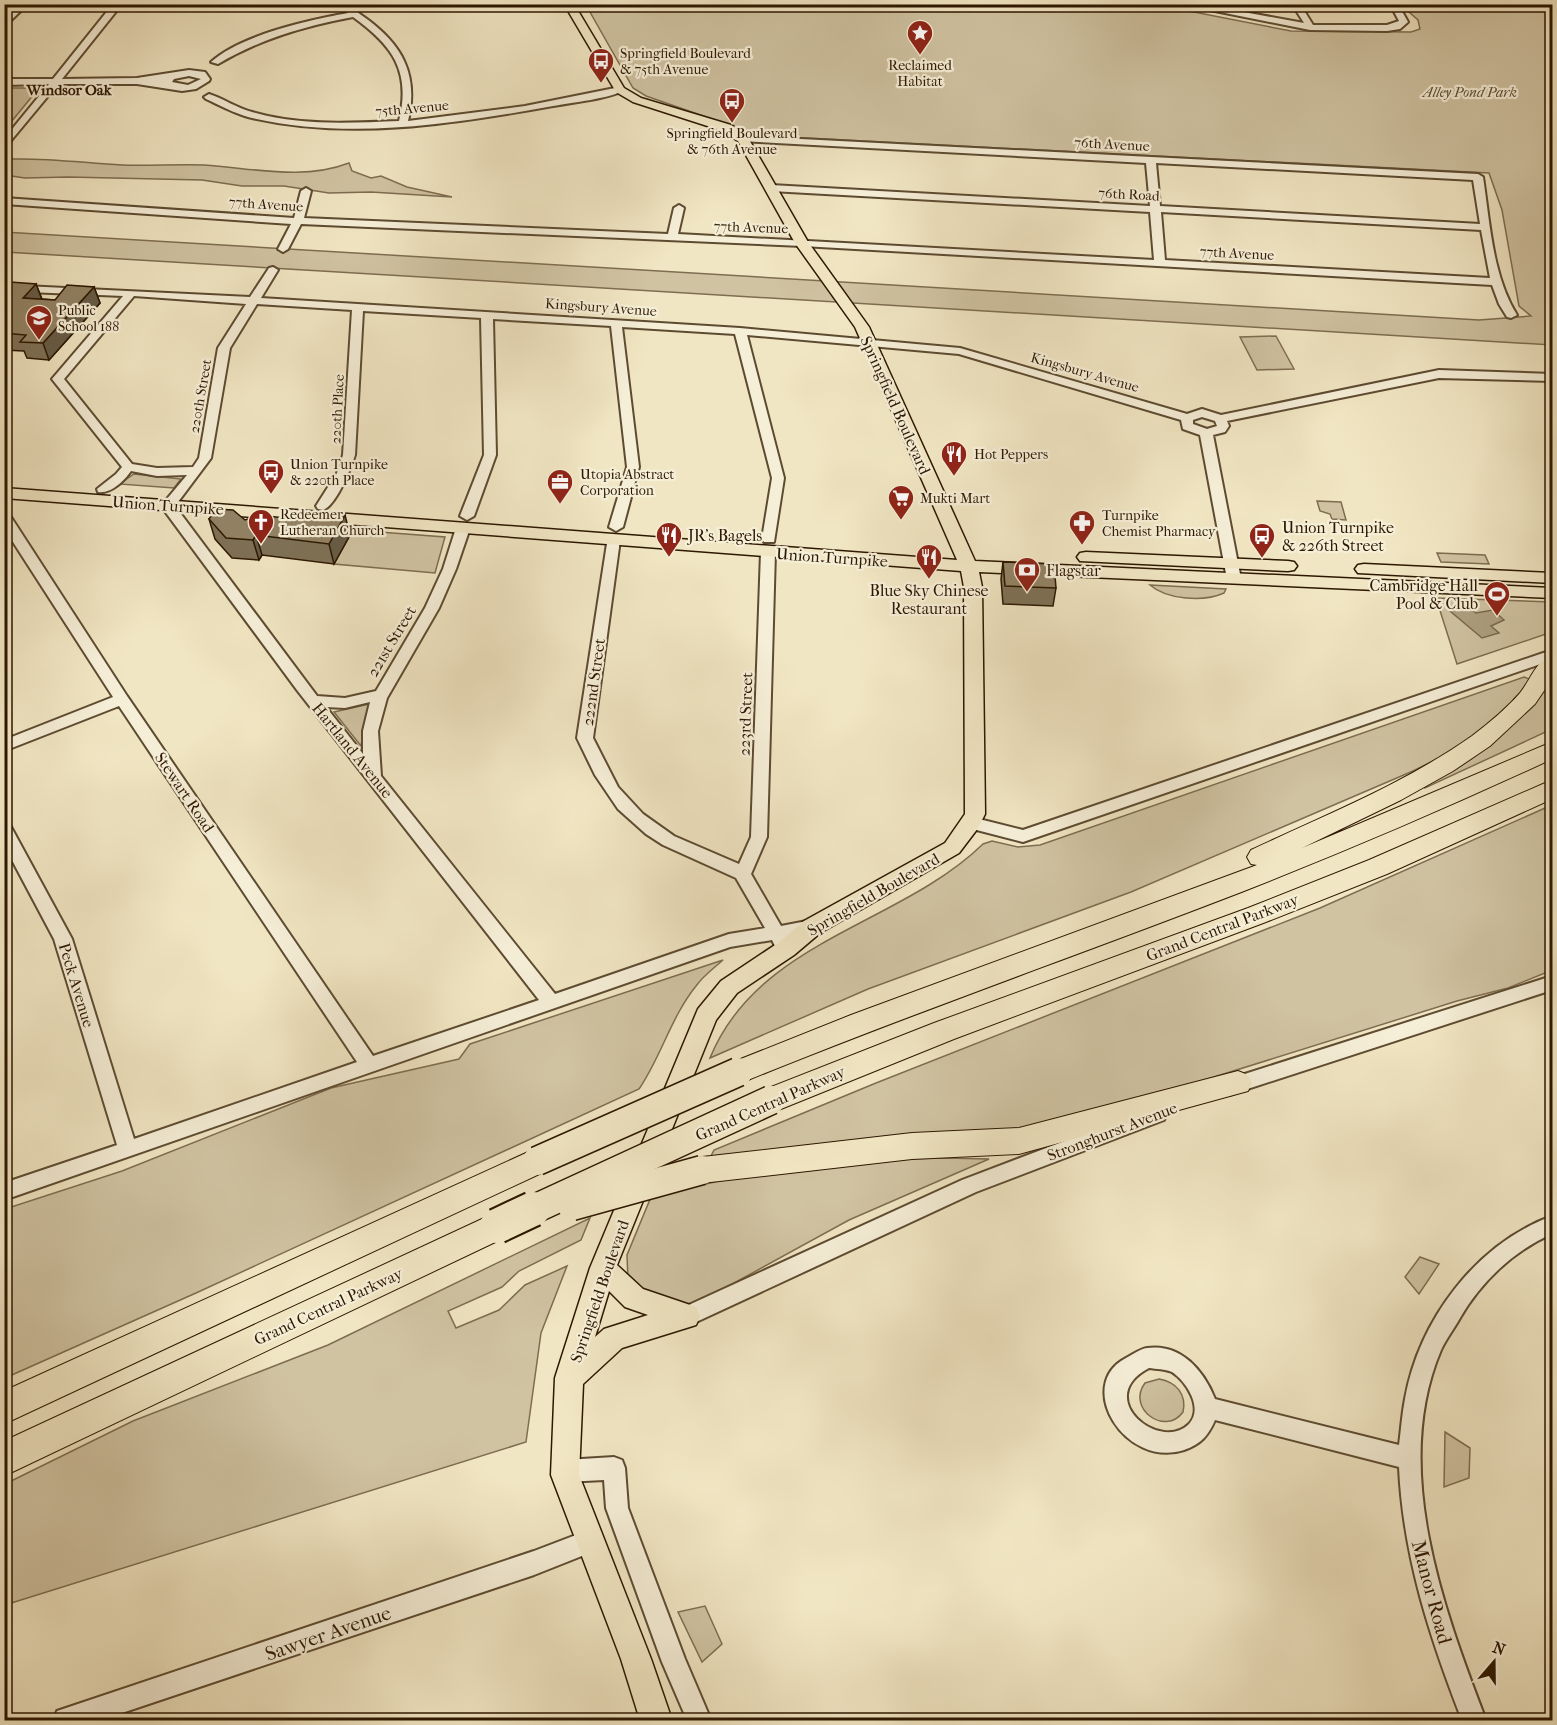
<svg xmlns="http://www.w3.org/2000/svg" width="1557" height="1725" font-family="'IM FELL French Canon',serif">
  <rect width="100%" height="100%" fill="#f1e6c3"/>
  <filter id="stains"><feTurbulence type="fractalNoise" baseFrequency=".00333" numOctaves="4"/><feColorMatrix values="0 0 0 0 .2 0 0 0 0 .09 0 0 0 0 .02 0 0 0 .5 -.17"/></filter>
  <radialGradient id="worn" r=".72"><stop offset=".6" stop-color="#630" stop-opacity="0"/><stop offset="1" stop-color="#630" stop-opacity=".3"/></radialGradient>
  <g fill="#d0c3a2" stroke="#7e6d51" stroke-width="1.5">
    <path d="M1153 4 1291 31 1411 32 1420 29 1418 20 1401 5H1552V345L5 252 4 232 1479 320 1531 316 1519 306 1502 210 1489 173 746 135 732 126 646 96 633 88 586 5Z"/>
    <path d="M5 88H39L7 127H5Z"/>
    <path d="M12 159C49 158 85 163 122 165 149 166 177 164 204 165 253 168 302 181 349 163L352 171 371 178 381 176 407 187 452 197 371 192 329 193 284 186H242L202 180 68 177 25 178 5 175 4 161Z"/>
    <path d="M1276 336 1294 369 1257 370 1240 337Z"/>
    <path d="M134 474 181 479 174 488 119 484Z"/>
    <path d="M1317 501 1341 502 1346 520 1332 519 1330 514 1320 511Z"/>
    <path d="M353 530 445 537 435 573 334 564Z"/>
    <path d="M1437 553 1485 555 1489 564 1441 562Z"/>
    <path d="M1150 585 1226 589 1224 593C1204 602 1167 600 1150 585Z"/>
    <path d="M1436 598 1552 602V632L1457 664Z"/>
    <path d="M1524 677 1534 681 1515 701 1463 746 1413 771 1131 892 868 989 710 1058C758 940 900 925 983 844L992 841 1018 847 1040 845Z"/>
    <path d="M1552 678V729L1425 788 1424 782 1483 747Z"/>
    <path d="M369 704 361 746 334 712Z"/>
    <path d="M1552 805V970L1550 971 1508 988 1457 1001 1032 1134 713 1161 711 1156 714 1150 876 1083 1320 908Z"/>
    <path d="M723 960C714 968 703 976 696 986 671 1017 661 1057 639 1089L196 1293 5 1378V1209L122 1171 331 1088 459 1059 470 1044Z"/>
    <path d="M945 1158 989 1159 849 1220 694 1305C663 1306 650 1302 628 1280L627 1255 651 1197 723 1180 858 1160Z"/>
    <path d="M590 1218 581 1240 519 1271 502 1287 448 1311 456 1328 499 1310 525 1285 567 1266 541 1333 526 1442 5 1605V1484L133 1421 328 1345Z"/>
    <path d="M1420 1257 1439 1264 1419 1294 1405 1277Z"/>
    <path d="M1159 1379C1176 1382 1187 1394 1183 1412 1165 1437 1126 1408 1145 1383Z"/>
    <path d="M1445 1432 1470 1448 1469 1478 1444 1487Z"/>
    <path d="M705 1606 722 1644 702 1662 678 1612Z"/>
  </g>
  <path fill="#aea081" stroke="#7a694d" stroke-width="1.5" d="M1466 606 1476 613 1493 610 1504 620 1491 626 1499 633 1482 638 1450 611Z"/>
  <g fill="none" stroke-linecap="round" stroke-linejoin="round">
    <g stroke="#5d4b31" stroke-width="4">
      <g id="minor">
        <path d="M19 4H28L4 27V20Z"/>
        <path d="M113 4H122L62 79 137 78 189 70 205 72 210 79 209 81 196 89 182 91 137 84H58L4 149V139L49 84 4 85V79H53ZM189 76 201 79 188 85 172 82 174 79Z"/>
        <path d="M340 4C351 4 355 11 364 17 402 44 419 74 408 121L525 106 620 87 624 90C613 98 570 103 553 106 454 124 347 141 248 117 234 113 219 105 206 99L204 97 209 94C224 99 237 108 252 112 299 126 350 123 399 121 411 71 393 46 353 17 305 26 260 39 218 64L211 62C241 35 309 20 348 13Z"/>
        <path d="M1180 4H1200L1304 23 1292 4H1300L1313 25H1387L1399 21 1390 4H1398L1408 22 1400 29 1387 31 1310 30Z"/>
        <path d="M743 136 1478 174 1483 177C1490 222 1492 275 1517 315L1511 318 1507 317 1499 304 1492 285 802 246 301 224 288 249 283 252 278 249 291 224 4 204V198L294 218 301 191 306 188 311 191 304 218 668 234 674 208 679 205 684 208 678 234 1154 260 1150 212 771 191 766 188 771 185 1150 206 1146 163 740 141 738 139ZM1156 163 1473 180 1480 224 1160 206ZM1161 212 1481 230 1490 278 1165 260Z"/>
        <path d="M273 267 278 270 261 298 740 328 960 348 1187 414 1202 409 1221 415 1439 370 1552 374V381L1439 378 1227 421 1229 426 1225 432 1213 435 1241 579 1234 583 1227 579 1200 435 1183 429 1181 420 959 354 747 335 784 478 774 542H764L762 539 772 478 735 334 622 327 639 467 623 527 616 531 609 527 627 467 611 326 493 319 496 455 474 516 467 520 460 516 484 455 481 318 363 311 355 455C351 468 336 506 323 510L318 509 316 506 337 473 343 455 352 310 257 304 230 348 211 458 175 506 317 696 345 698 376 691 425 608 443 569 456 528 458 525H468L470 528 456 569 439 608 387 698 378 731 381 776 555 994 729 934 765 928 736 878 663 845 646 834 618 809 595 775 577 738 608 537 613 536 620 540 593 738 618 787 643 814 674 836 739 864 751 837 761 552 768 548 775 552 767 837 751 874 781 926 812 920 818 922 821 927 818 932 788 938 790 941 787 946 781 948 775 946 772 940 730 947 4 1200V1183L117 1145 54 939 4 845V823L10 825 72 939 134 1139 357 1062 119 706 4 751V740L113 697 4 528V513L11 517 127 696 373 1056 539 1000 297 690 161 506 187 475 157 476 131 471C124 481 111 494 98 492L97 489 116 474 122 467 52 379 123 296 4 291V285L250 297 269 268ZM134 296 246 304 218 348 199 458 193 467 157 468 132 464 64 379ZM1202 417 1215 421 1217 426 1207 429 1193 424V420ZM370 702 363 731V754L326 707 345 708Z"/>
        <path d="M1552 650V660L1023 842 965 827 963 823 965 819 971 817 1023 830Z"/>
        <path d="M1552 976V990L1229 1095 1222 1092 1220 1087 1222 1082 1229 1079Z"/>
        <path d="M1157 1106 1164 1108 1166 1114 1164 1120 976 1192 694 1323 687 1326 680 1323 677 1316 680 1309 962 1180Z"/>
        <path d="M1552 1216V1234C1513 1251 1481 1282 1460 1318 1454 1329 1446 1339 1441 1350 1391 1467 1443 1608 1486 1720H1462C1430 1638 1403 1556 1399 1467L1215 1420C1208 1436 1201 1444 1184 1450 1125 1469 1074 1385 1126 1358 1132 1355 1140 1349 1147 1348 1181 1343 1204 1371 1215 1399L1399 1445C1401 1430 1402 1414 1405 1399 1419 1320 1476 1244 1552 1216ZM1149 1368C1156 1369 1165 1369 1172 1372 1186 1381 1204 1408 1189 1424 1160 1453 1092 1398 1149 1368Z"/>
        <path d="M614 1457 622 1460 625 1468 628 1508 685 1659 711 1720H687L662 1662 606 1508 604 1480 565 1482 557 1479 554 1471 557 1463 565 1460Z"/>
        <path d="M589 1530 597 1534 601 1542 597 1550 534 1575 101 1720H54L57 1711 66 1708 534 1551Z"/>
      </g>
    </g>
    <g stroke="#2c1700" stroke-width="3">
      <g id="major">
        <path d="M564 4H574L624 88 641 98 731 125 747 136 808 242 869 327 975 561 1552 588V598L979 572 982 587 985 814 978 828 959 853 820 933 794 955 737 993 716 1020 617 1265 643 1289 696 1307 700 1316 696 1325 622 1348 583 1384 579 1475 651 1659 672 1720H640L621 1659 551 1475 555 1378 590 1268 698 1009 721 981 778 943 804 921 945 843 965 814 964 587 961 571 4 498V488L957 560 855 327 795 243 738 141 723 131 633 102 616 92ZM609 1291 625 1307 648 1315 604 1329 595 1337Z"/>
        <path d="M1086 552 1288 561 1294 562 1297 566 1294 570 1288 571 1080 561 1077 557 1080 553Z"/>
        <path d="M1364 564 1552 573V583L1358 573 1355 569 1358 565Z"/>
      </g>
    </g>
    <g stroke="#2c1700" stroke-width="2">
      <g id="highway">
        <path d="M1552 656V679L1535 704 1490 746 1453 771 1401 800 1302 848 1552 742V759C1451 806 1348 850 1244 891 1079 955 912 1013 748 1080L738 1084 728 1080 724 1072 728 1064 851 1015 1257 865 1251 864 1247 857 1251 850C1325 815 1404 784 1472 736 1488 724 1507 708 1520 693 1530 681 1536 660 1552 656Z"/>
        <path d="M1552 780V799L1387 874 1266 922 954 1039 781 1109 771 1112 761 1109 756 1100 761 1091 934 1023 1248 908 1369 860Z"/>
        <path d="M1238 1071 1248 1075 1252 1083 1248 1091 1019 1154 912 1159 702 1183 691 1179 687 1170 691 1161 702 1157 912 1133 1019 1128Z"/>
        <path d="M537 1148 548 1152 552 1161 548 1170 4 1424V1391Z"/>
        <path d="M497 1212 508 1216 512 1226 508 1236 4 1476V1441Z"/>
      </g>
    </g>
    <use href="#minor" fill="#f6efd8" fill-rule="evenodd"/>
    <use href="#major" fill="#f1e6c3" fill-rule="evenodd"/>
    <use href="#highway" fill="#f1e6c3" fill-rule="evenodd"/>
    <g stroke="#2c1700" stroke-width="31" stroke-linecap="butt">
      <g id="highway-bridge-far1">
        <path d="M537 1161 738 1072"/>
        <path d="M572 1206 702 1170"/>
        <path d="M530 1211 771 1100"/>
      </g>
    </g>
    <g stroke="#2c1700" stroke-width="38" stroke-linecap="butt">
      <path id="highway-bridge" d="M497 1226 533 1209"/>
    </g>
    <use href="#highway-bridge-far1" stroke="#f1e6c3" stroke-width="28"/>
    <use href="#highway-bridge" stroke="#f1e6c3" stroke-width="34"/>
  </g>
  <g fill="#7e7157" stroke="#2c1700" stroke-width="1.5">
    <path d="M36 284 42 299 55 300 94 287 100 303 49 360 27 358 24 351 4 350V288Z"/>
    <path d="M209 519 245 520H300L350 535 334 564 262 555 259 560 232 558 215 539Z"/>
    <path d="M1003 562 1056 588 1053 606 1003 604 1001 579Z"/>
  </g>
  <g fill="#665c47" stroke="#2c1700" stroke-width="1.5">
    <path d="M36 284 42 300 23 298Z"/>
    <path d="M94 287 100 303 49 360 43 343Z"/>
    <path d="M345 515 350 535 334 564 329 544Z"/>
    <path d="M256 535 262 555 259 560 253 540Z"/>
  </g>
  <g fill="#928365" stroke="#2c1700" stroke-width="1.5">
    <path d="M10 282 36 284 23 298 55 300 67 285 94 287 43 343 20 342 26 335 4 333V288Z"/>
    <path d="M216 509 233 510 245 520 260 515 300 520 302 516 309 517 311 512 345 515 329 544 256 535 253 540 226 538 209 519Z"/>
    <path d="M1003 562 1054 564 1056 588 1005 586Z"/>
  </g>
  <defs>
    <g id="sight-pin" transform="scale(1.35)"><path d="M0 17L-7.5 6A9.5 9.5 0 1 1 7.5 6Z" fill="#8f2418" stroke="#f6efd8"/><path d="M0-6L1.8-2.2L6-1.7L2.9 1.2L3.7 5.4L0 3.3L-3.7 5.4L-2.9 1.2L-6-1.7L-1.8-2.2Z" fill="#fff"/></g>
    <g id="bus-pin" transform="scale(1.35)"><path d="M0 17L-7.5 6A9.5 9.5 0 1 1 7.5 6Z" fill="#8f2418" stroke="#f6efd8"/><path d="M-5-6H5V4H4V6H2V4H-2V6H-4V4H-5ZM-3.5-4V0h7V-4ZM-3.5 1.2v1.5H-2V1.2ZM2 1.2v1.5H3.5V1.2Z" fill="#fff"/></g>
    <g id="school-pin" transform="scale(1.35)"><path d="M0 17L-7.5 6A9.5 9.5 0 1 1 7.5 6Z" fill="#8f2418" stroke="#f6efd8"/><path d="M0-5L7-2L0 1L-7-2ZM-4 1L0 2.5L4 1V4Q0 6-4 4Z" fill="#fff"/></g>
    <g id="restaurant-pin" transform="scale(1.35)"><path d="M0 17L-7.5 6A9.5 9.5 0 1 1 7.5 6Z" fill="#8f2418" stroke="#f6efd8"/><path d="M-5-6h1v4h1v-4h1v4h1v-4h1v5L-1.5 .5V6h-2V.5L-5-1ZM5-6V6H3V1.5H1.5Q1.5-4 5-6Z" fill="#fff"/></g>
    <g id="office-pin" transform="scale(1.35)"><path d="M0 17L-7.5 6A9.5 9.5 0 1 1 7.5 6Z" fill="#8f2418" stroke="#f6efd8"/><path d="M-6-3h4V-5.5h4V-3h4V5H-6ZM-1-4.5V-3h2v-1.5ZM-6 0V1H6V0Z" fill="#fff"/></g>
    <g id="supermarket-pin" transform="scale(1.35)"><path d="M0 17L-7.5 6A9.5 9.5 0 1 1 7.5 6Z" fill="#8f2418" stroke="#f6efd8"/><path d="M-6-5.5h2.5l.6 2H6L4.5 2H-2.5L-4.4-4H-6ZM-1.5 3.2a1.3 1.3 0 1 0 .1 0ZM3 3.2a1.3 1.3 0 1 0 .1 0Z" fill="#fff"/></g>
    <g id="church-pin" transform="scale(1.35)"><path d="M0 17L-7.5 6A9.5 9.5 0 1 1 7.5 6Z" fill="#8f2418" stroke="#f6efd8"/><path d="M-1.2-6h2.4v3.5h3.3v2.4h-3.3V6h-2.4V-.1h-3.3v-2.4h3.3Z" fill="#fff"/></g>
    <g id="pharmacy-pin" transform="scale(1.35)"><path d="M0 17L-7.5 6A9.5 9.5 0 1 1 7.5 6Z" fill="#8f2418" stroke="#f6efd8"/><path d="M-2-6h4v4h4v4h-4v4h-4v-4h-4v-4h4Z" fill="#fff"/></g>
    <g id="bank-pin" transform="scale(1.35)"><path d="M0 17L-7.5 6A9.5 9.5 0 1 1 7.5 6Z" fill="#8f2418" stroke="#f6efd8"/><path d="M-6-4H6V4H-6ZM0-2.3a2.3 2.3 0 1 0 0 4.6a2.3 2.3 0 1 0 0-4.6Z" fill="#fff"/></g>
    <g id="stadium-pin" transform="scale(1.35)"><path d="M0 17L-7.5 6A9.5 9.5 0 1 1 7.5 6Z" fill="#8f2418" stroke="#f6efd8"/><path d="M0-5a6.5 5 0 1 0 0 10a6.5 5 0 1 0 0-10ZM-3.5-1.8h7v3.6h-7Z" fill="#fff"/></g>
  </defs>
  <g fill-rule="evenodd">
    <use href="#sight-pin" x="920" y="33"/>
    <use href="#bus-pin" x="601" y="61"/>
    <use href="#bus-pin" x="732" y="101"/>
    <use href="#school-pin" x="39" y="318"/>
    <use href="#restaurant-pin" x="954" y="454"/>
    <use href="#bus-pin" x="271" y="472"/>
    <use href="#office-pin" x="560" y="482"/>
    <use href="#supermarket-pin" x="901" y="498"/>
    <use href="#church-pin" x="261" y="522"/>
    <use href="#pharmacy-pin" x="1082" y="523"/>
    <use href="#restaurant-pin" x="669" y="535"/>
    <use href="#bus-pin" x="1262" y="536"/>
    <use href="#restaurant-pin" x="929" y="557"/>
    <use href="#bank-pin" x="1027" y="570"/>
    <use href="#stadium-pin" x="1497" y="594"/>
  </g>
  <g text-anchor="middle" stroke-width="4.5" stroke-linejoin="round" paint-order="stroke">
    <g font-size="14" fill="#2c1700" stroke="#f6efd8" text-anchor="start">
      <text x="620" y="58">Springfield Boulevard<tspan x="620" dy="16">&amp; 75th Avenue</tspan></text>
      <text x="920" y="70" text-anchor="middle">Reclaimed<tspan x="920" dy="16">Habitat</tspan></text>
      <text x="732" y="138" text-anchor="middle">Springfield Boulevard<tspan x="732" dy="16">&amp; 76th Avenue</tspan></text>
      <text x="58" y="315">Public<tspan x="58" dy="16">School 188</tspan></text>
      <text x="974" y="459">Hot Peppers</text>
      <text x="290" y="469">Union Turnpike<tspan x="290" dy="16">&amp; 220th Place</tspan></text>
      <text x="580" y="479">Utopia Abstract<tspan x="580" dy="16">Corporation</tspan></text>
      <text x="920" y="503">Mukti Mart</text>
      <text x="280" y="519">Redeemer<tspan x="280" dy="16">Lutheran Church</tspan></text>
      <text x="1102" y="520">Turnpike<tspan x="1102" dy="16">Chemist Pharmacy</tspan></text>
    </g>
    <g font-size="14" font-style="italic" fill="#5d4b31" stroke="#f6efd8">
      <text x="1470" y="97">Alley Pond Park</text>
    </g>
    <g font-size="14" fill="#2c1700" stroke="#f6efd8">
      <text transform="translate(412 108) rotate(-5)" y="5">75th Avenue</text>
      <text transform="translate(1112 144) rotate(3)" y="5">76th Avenue</text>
      <text transform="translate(1129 194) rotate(3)" y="5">76th Road</text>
      <text transform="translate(266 204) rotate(4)" y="5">77th Avenue</text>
      <text transform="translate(751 227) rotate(2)" y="5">77th Avenue</text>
      <text transform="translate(1237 253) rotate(3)" y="5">77th Avenue</text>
      <text transform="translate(601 307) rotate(4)" y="5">Kingsbury Avenue</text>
      <text transform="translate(1085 372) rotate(16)" y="5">Kingsbury Avenue</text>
      <text transform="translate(200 396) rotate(-80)" y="5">220th Street</text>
      <text transform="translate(337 409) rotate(-87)" y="5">220th Place</text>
    </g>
    <g font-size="15" font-weight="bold" fill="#2c1700" stroke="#f6efd8">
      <text x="69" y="95">Windsor Oak</text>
    </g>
    <g font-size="16" fill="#2c1700" stroke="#f6efd8">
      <text transform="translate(896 405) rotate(66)" y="6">Springfield Boulevard</text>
      <text transform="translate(168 505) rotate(4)" y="6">Union Turnpike</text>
      <text transform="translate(832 557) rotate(4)" y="6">Union Turnpike</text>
      <text transform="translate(391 641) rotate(-59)" y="6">221st Street</text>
      <text transform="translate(593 682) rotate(-82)" y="6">222nd Street</text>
      <text transform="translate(745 714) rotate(-88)" y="6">223rd Street</text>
      <text transform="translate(353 750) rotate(51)" y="6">Hartland Avenue</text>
      <text transform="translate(185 792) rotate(56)" y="6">Stewart Road</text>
      <text transform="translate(873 894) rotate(-30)" y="6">Springfield Boulevard</text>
      <text transform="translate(1222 927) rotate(-21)" y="6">Grand Central Parkway</text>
      <text transform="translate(77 985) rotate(73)" y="6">Peck Avenue</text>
      <text transform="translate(770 1103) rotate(-24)" y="6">Grand Central Parkway</text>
      <text transform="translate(1112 1131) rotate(-21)" y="6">Stronghurst Avenue</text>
      <text transform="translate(599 1291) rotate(-71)" y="6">Springfield Boulevard</text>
      <text transform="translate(328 1306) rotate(-25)" y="6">Grand Central Parkway</text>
    </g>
    <g font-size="16" fill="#2c1700" stroke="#f6efd8" text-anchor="start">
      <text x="1282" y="533">Union Turnpike<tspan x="1282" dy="18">&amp; 226th Street</tspan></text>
      <text x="688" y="541">JR's Bagels</text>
      <text x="1046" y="576">Flagstar</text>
      <text x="1478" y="591" text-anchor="end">Cambridge Hall<tspan x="1478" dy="18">Pool &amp; Club</tspan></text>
      <text x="929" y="596" text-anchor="middle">Blue Sky Chinese<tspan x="929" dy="18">Restaurant</tspan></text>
    </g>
    <g font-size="20" fill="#2c1700" stroke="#f6efd8">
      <text transform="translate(1432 1592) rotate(75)" y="7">Manor Road</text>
      <text transform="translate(328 1633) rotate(-19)" y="7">Sawyer Avenue</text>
    </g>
  </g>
  <rect width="1557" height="1725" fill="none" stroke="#f1e6c3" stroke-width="24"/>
  <rect x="6" y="6" width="1545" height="1713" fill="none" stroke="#2c1700" stroke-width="3"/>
  <rect x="12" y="12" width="1533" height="1701" fill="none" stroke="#2c1700" stroke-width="1.5"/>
  <g transform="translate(1494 1662) rotate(20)" stroke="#f6efd8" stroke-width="4.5" paint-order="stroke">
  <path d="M0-4.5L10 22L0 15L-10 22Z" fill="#2c1700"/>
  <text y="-9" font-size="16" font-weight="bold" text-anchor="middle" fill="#2c1700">N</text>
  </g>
  <rect width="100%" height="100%" filter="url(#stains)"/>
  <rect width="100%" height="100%" fill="url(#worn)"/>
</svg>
